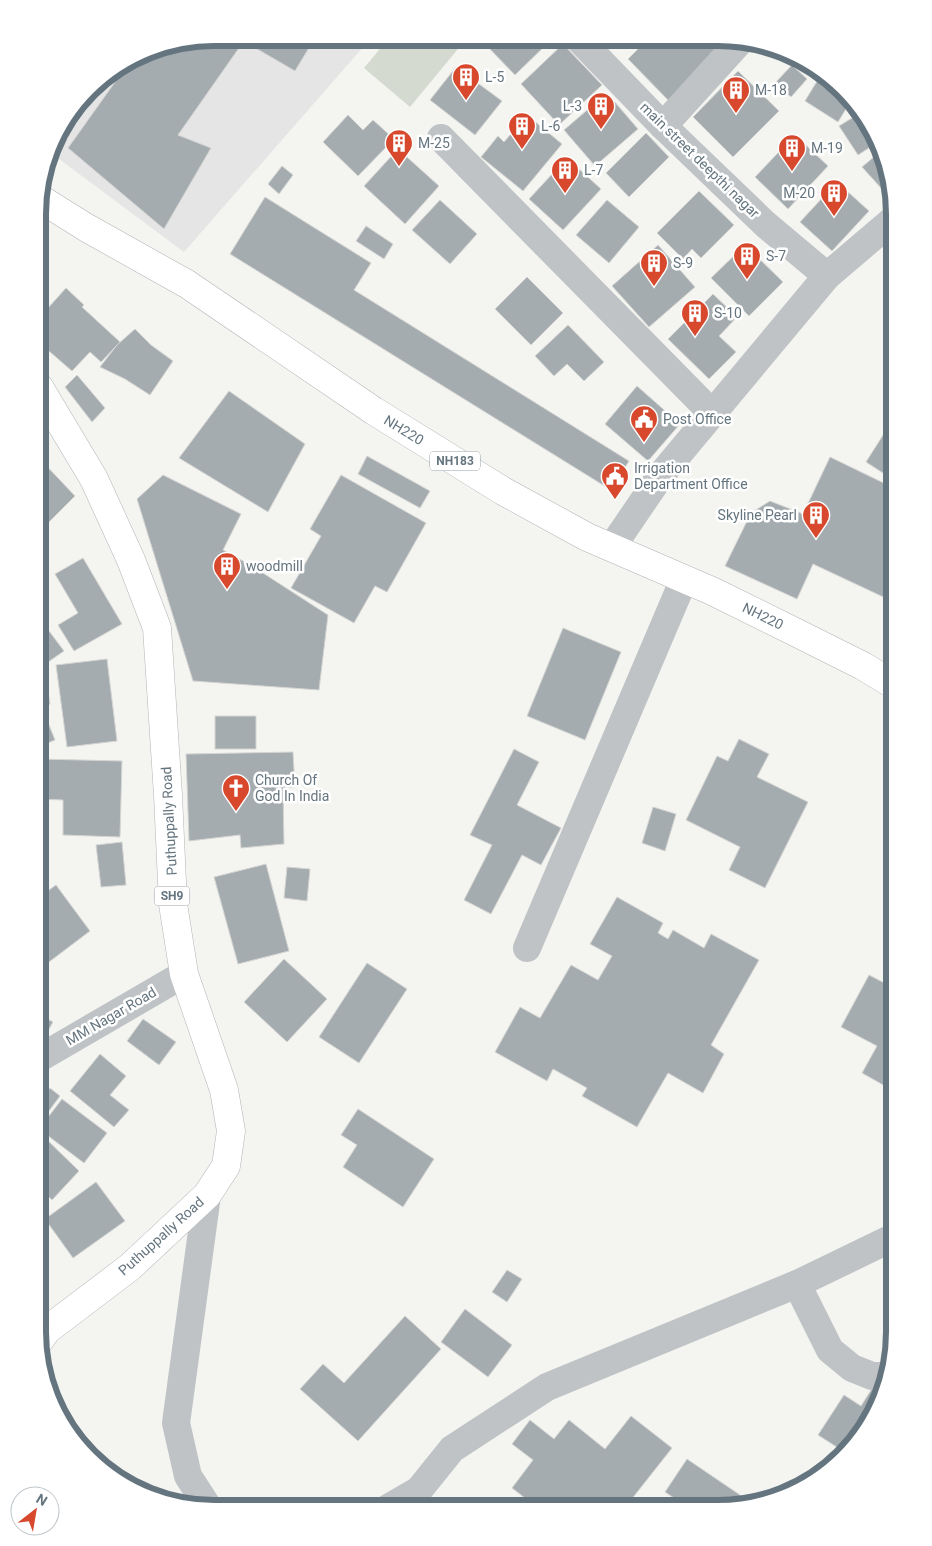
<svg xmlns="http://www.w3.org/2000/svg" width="932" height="1546" font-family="Roboto,sans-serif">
  <rect width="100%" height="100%" fill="#f4f4f0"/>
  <path fill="#e4e5e4" d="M214 38H371L184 252 51 153 56 136 97 82 147 51Z"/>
  <path fill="#d5dad1" d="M389 38H467L410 107 364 68Z"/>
  <g fill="#a4acb0" stroke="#d5d5d3">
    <path d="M214 38H246L178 135 211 148 164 229 68 148 130 61 147 51Z"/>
    <path d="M258 38H315L295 71 252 46Z"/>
    <path d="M489 38H551L552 39 515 75 484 43Z"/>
    <path d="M648 39H707L720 52 669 101 628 59Z"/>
    <path d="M563 44 602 85 559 125 521 84Z"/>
    <path d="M792 65 807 79 791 97 775 83Z"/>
    <path d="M456 67 502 101 475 135 430 100Z"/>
    <path d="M738 71 779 111 733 157 693 117Z"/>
    <path d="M822 73 826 74 849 104 838 122 805 101Z"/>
    <path d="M607 93 638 129 595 166 564 130Z"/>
    <path d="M348 115 363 130 373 120 394 139 358 176 323 142Z"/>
    <path d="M527 115 562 144 523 191 481 157 498 136 504 142Z"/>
    <path d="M857 115 878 142 858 155 839 126Z"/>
    <path d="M646 133 669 157 629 197 606 173Z"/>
    <path d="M795 135 828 166 788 209 755 177Z"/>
    <path d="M398 149 439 186 405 224 364 186Z"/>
    <path d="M882 150 892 200 862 167Z"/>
    <path d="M567 158 601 189 563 230 529 199Z"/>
    <path d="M282 166 293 175 279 194 268 184Z"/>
    <path d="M837 182 869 211 832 251 800 222Z"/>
    <path d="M699 191 734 225 701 258 692 249 683 259 657 233Z"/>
    <path d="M265 197 371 263 354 290 629 461 611 490 230 254Z"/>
    <path d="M440 200 477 234 450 264 412 230Z"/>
    <path d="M607 200 639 227 609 263 576 235Z"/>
    <path d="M366 226 393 244 384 259 356 241Z"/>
    <path d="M658 245 695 287 649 327 612 286Z"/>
    <path d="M745 245 783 282 749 316 711 278Z"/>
    <path d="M527 277 563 313 531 345 495 309Z"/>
    <path d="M66 288 84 305 82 307 120 342 101 362 90 352 72 371 42 345 49 338 39 329V318Z"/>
    <path d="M713 294 737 317 719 336 736 352 709 379 668 339Z"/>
    <path d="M568 325 604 362 584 381 567 364 554 376 535 356Z"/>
    <path d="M135 329 151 345 173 361 150 395 125 379 100 367 117 345Z"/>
    <path d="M77 375 105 408 92 422 65 387Z"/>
    <path d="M637 386 680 424 648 461 605 424Z"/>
    <path d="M229 391 305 444 268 512 179 458Z"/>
    <path d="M885 432 894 438V455L883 473 866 462Z"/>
    <path d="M367 456 430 491 420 508 358 474Z"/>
    <path d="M830 457 894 488V602L813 564 797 599 725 566 751 513 770 501 803 514Z"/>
    <path d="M39 458 75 496 39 532Z"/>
    <path d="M163 475 241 514 223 550 252 566 328 615 319 690 193 681 137 499Z"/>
    <path d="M341 475 426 523 387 592 375 586 354 623 291 588 321 536 310 529Z"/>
    <path d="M83 558 122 624 74 651 58 625 78 613 55 574Z"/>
    <path d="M38 575 48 584 38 593Z"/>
    <path d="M40 619 64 651 38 669V620Z"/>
    <path d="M563 628 621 652 585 740 527 716Z"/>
    <path d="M107 659 117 741 67 747 56 665Z"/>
    <path d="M46 679 50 704 38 706V680Z"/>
    <path d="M43 710 55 740 38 747V712Z"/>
    <rect x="215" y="716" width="41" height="33"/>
    <path d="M739 739 769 754 757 777 808 802 765 888 729 870 740 847 686 820 717 756 728 761Z"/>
    <path d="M514 749 539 762 517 805 561 828 541 865 522 855 491 914 464 900 492 845 470 835Z"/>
    <path d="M293 752 295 787 283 788 284 844 241 848 240 835 189 841 186 754Z"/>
    <path d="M38 759 122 761 120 837 63 835V800L38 799Z"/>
    <path d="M653 807 676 814 665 851 642 843Z"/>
    <path d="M122 842 126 885 101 887 96 845Z"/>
    <path d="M266 864 289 951 238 964 214 877Z"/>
    <path d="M287 867 310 869 307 901 284 898Z"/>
    <path d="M56 885 90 931 41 968 38 965V898Z"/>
    <path d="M617 897 663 923 658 933 668 939 673 930 704 948 711 934 759 960 711 1045 724 1054 703 1093 668 1073 637 1127 582 1096 587 1088 553 1069 547 1081 495 1052 520 1007 540 1018 571 965 598 980 612 956 590 944Z"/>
    <path d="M284 959 327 999 287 1042 244 1002Z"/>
    <path d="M367 963 407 989 359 1063 319 1037Z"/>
    <path d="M869 975 894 988V1091L862 1073 877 1046 841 1027Z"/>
    <path d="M38 1014 53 1022 38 1048Z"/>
    <path d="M143 1019 176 1042 159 1065 127 1041Z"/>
    <path d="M100 1054 126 1076 110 1095 129 1110 114 1127 70 1091Z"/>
    <path d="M50 1088 60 1096 40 1123 38 1122V1105Z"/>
    <path d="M62 1099 107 1133 84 1163 39 1129Z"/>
    <path d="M358 1109 434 1159 403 1207 343 1167 357 1145 341 1135Z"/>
    <path d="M38 1131 79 1171 52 1200 38 1186Z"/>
    <path d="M96 1182 125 1221 73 1258 45 1219Z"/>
    <path d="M507 1270 522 1279 507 1302 492 1292Z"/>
    <path d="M465 1309 512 1345 488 1377 441 1342Z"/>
    <path d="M405 1316 441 1349 358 1441 300 1389 323 1364 344 1383Z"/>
    <path d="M873 1387 883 1393 858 1439 843 1451 818 1435 844 1395 861 1406Z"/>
    <path d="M631 1416 672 1448 627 1505 630 1508H538L512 1488 533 1460 512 1444 530 1420 554 1439 569 1420 605 1449Z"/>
    <path d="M687 1459 740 1495 732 1506 718 1508H672L677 1500 665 1492Z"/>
  </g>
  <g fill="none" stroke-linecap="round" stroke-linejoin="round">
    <g stroke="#b1b5b8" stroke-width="29">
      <path id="major" d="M39 387 94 479 131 560 157 628 168 795 173 904 184 974 224 1090 231 1131 226 1166 207 1195 130 1267 47 1330 39 1341"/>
    </g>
    <g stroke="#b0b4b6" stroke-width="29">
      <path id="highway" d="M39 198 87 228 187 284 374 411 503 491 587 537 712 591 789 629 863 666 894 685"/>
    </g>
    <g stroke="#bfc3c6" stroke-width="28">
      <path d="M579 39 663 126 765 224 827 276"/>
      <path d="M663 126 742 39"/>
      <path d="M441 138 712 413"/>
      <path d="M612 547 661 475 827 276 894 219"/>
      <path d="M527 948 684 579"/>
      <path d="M38 1059 184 974"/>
      <path d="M207 1195 176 1423 188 1476 208 1507"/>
      <path d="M797 1284 894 1237"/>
      <path d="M388 1508 419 1490 452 1449 547 1387 797 1284 830 1350 852 1368 872 1376H888"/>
    </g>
    <use href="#major" stroke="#fff" stroke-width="28"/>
    <use href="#highway" stroke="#fff" stroke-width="28"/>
  </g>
  <defs>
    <g id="building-pin" transform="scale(1.4375)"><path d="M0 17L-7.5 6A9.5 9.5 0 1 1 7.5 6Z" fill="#d7482d" stroke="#fff"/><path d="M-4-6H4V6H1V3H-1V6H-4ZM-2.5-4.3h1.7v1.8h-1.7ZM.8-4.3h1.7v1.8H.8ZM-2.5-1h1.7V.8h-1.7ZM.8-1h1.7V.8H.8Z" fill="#fff"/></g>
    <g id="civic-pin" transform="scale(1.4375)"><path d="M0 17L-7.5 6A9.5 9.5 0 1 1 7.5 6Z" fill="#d7482d" stroke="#fff"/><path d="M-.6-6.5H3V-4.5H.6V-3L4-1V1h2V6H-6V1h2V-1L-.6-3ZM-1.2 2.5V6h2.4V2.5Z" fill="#fff"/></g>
    <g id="church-pin" transform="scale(1.4375)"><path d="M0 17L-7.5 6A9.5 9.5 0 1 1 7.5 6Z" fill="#d7482d" stroke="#fff"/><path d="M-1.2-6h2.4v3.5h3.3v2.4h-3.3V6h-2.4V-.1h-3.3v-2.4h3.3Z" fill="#fff"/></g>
  </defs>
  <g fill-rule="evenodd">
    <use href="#building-pin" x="466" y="77"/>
    <use href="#building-pin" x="736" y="90"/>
    <use href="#building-pin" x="601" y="106"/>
    <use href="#building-pin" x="522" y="126"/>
    <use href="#building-pin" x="399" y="143"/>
    <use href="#building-pin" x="792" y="148"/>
    <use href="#building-pin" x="565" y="170"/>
    <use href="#building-pin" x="834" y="193"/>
    <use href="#building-pin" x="747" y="256"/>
    <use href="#building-pin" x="654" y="263"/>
    <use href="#building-pin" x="695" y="313"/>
    <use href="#civic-pin" x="644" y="419"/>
    <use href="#civic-pin" x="615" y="476"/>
    <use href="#building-pin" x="816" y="515"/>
    <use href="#building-pin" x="227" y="566"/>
    <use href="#church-pin" x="236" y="788"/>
  </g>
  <g text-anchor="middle" stroke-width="5" stroke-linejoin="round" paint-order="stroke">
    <g fill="#fff" stroke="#939ea5" stroke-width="1">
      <rect x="430" y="451.5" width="50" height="19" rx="4"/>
      <rect x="154.5" y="886.5" width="35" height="19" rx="4"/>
    </g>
    <g font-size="12" font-weight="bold" fill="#65757f">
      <text x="455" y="465">NH183</text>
      <text x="172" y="900">SH9</text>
    </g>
    <g font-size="14" fill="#65757f" stroke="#fff" text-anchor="start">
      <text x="485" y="82">L-5</text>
      <text x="755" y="95">M-18</text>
      <text x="582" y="111" text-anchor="end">L-3</text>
      <text x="541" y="131">L-6</text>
      <text x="418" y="148">M-25</text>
      <text x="811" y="153">M-19</text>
      <text x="584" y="175">L-7</text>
      <text x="815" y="198" text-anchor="end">M-20</text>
      <text x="766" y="261">S-7</text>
      <text x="673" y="268">S-9</text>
      <text x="714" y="318">S-10</text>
      <text x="663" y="424">Post Office</text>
      <text x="634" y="473">Irrigation<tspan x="634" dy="16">Department Office</tspan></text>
      <text x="797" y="520" text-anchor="end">Skyline Pearl</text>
      <text x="246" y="571">woodmill</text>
      <text x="255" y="785">Church Of<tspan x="255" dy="16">God In India</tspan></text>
    </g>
    <g font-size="14" fill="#65757f" stroke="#fff">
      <text transform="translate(700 160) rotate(44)" y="5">main street deepthi nagar</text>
      <text transform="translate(404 430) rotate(31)" y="5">NH220</text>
      <text transform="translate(763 616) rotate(26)" y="5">NH220</text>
      <text transform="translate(169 821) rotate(-93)" y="5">Puthuppally Road</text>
      <text transform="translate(111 1016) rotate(-30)" y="5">MM Nagar Road</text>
      <text transform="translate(161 1236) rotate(-42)" y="5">Puthuppally Road</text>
    </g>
  </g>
  <path d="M0 0H932V1546H0ZM214 46H718A168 168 0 0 1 886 214V1332A168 168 0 0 1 718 1500H214A168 168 0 0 1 46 1332V214A168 168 0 0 1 214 46Z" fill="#fff" fill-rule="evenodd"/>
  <path fill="none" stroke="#65757f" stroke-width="6" d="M214 46H718A168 168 0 0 1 886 214V1332A168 168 0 0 1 718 1500H214A168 168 0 0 1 46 1332V214A168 168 0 0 1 214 46Z"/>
  <g transform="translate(35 1511) rotate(31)"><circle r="24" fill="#ffffff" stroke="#c1c8cc"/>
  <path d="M0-4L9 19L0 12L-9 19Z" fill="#d7482d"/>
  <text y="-8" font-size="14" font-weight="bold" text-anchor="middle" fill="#65757f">N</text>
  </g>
</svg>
